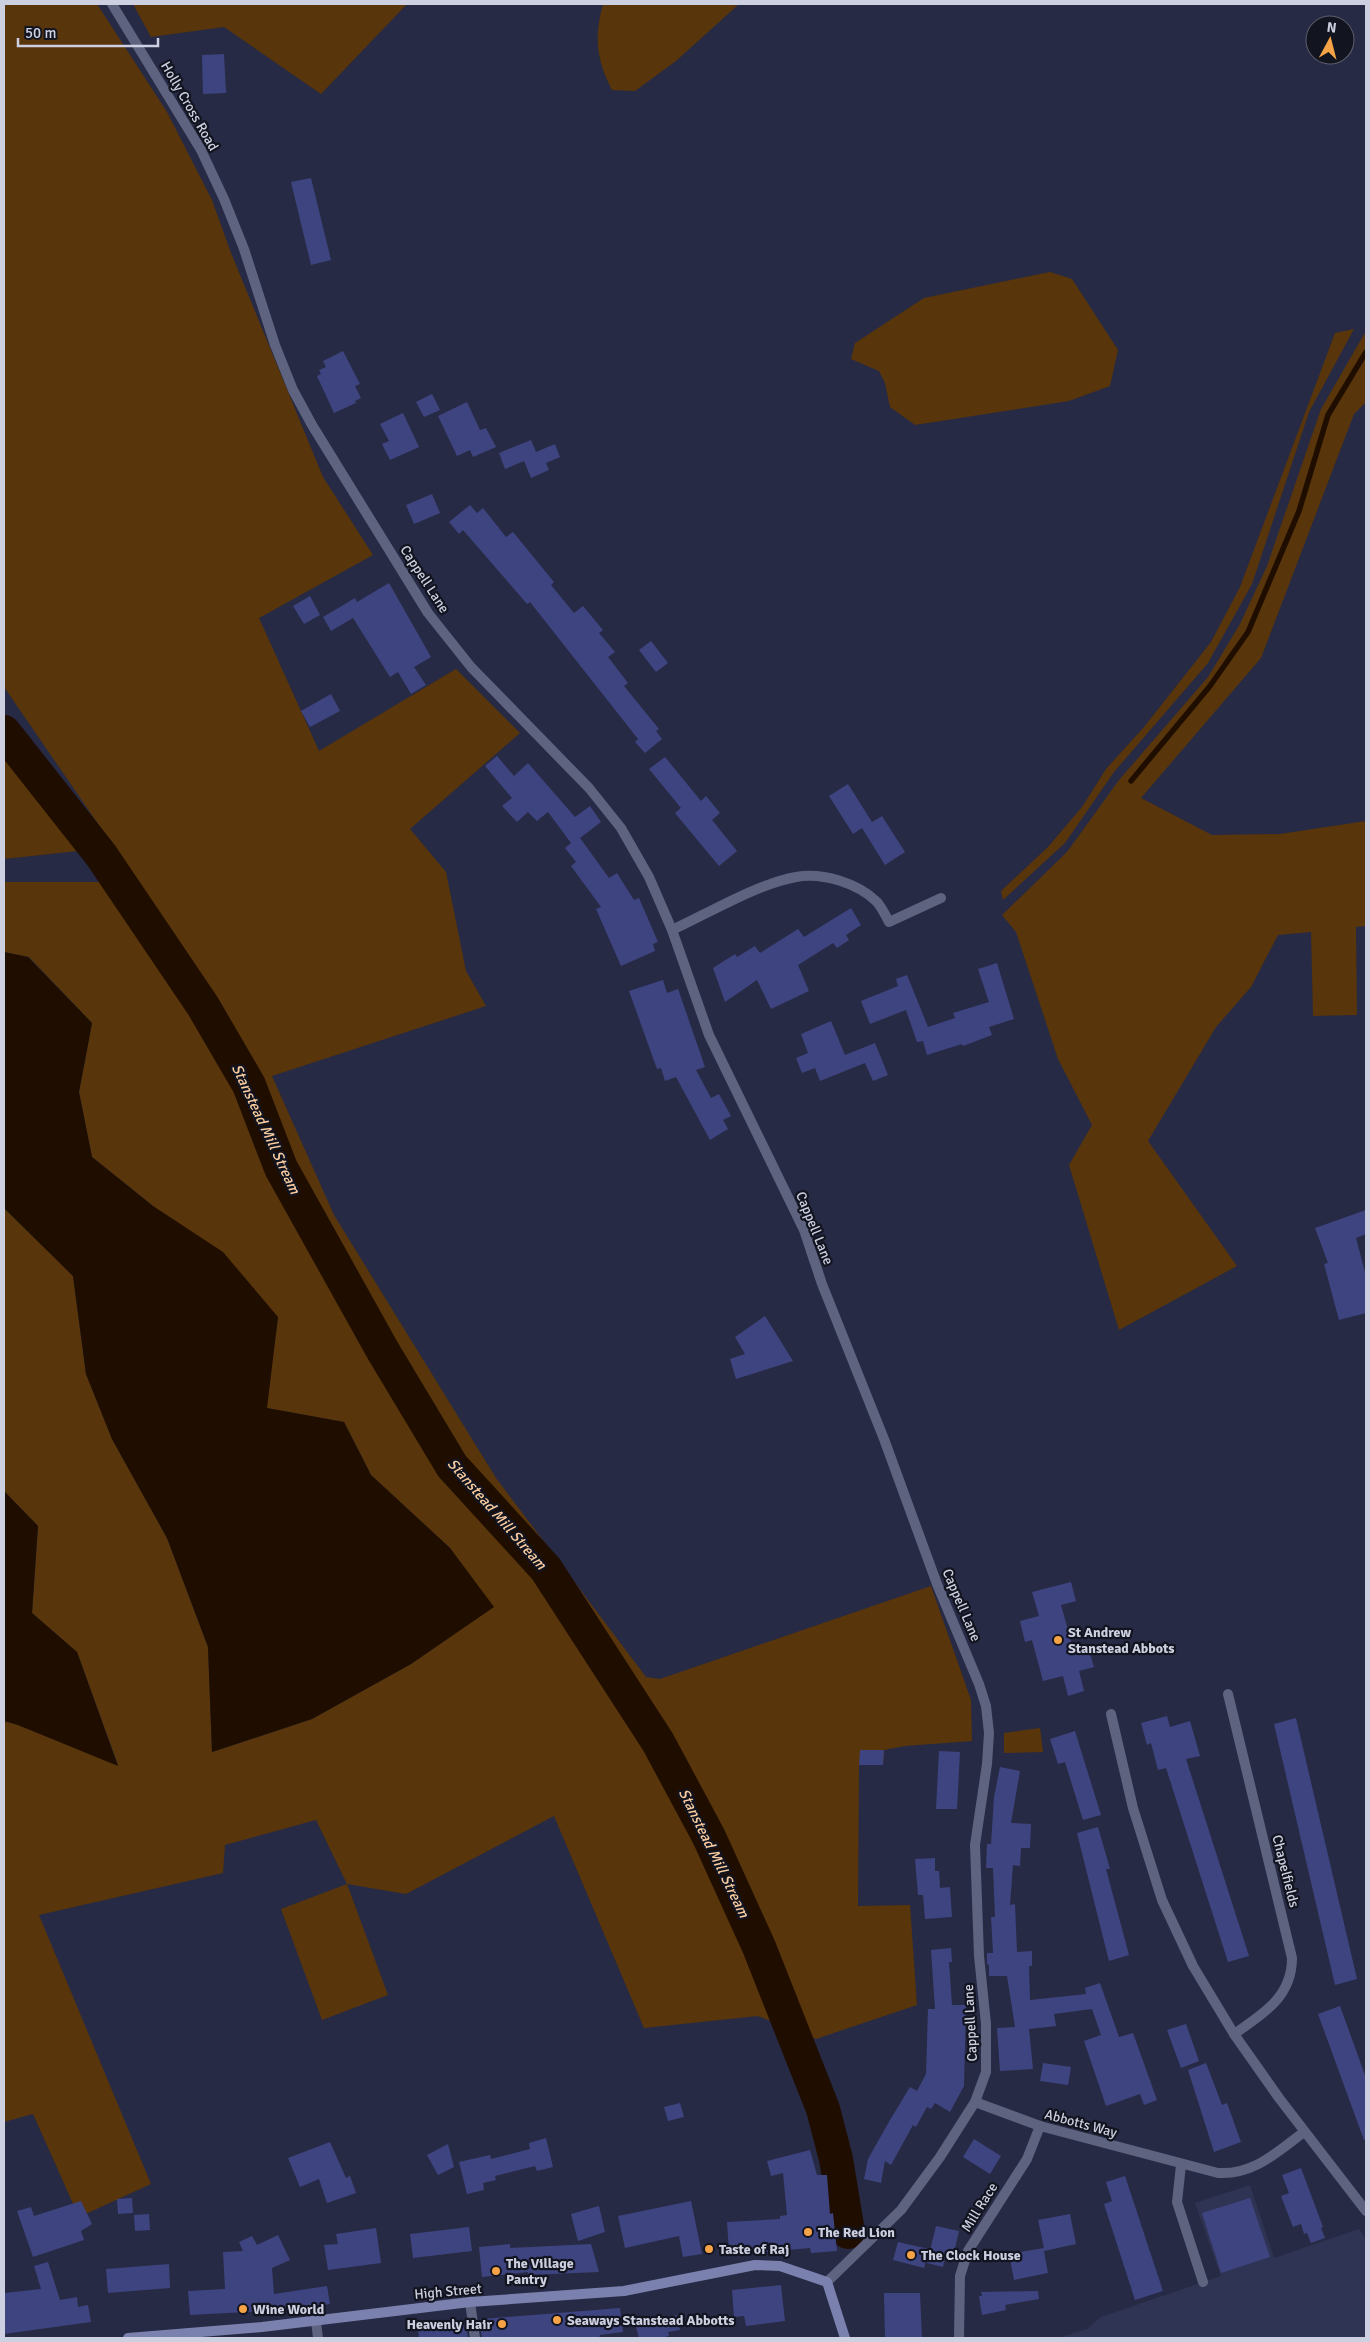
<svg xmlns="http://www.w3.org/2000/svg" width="1370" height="2342" font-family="Signika,sans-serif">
  <rect width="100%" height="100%" fill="#272a44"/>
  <path fill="#303454" d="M1250 2185 1274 2258 1359 2229 1366 2239V2338H1058L1087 2329 1101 2317 1221 2276 1195 2203Z"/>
  <g fill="#58350a">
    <path d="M4 4H97L167 112 212 200 231 253 323 477 373 555 259 618 319 751 456 669 520 733 410 829 446 872 466 971 486 1006 272 1076 334 1215 496 1478 646 1677 660 1679 931 1586 971 1700 972 1741 905 1746 884 1750 883 1765H859L858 1906 910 1905 917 2005 816 2039 758 2016 644 2028 554 1816 406 1894 347 1884 388 1995 322 2020 281 1909 347 1884 316 1820 225 1845 223 1873 39 1915 151 2184 79 2217 33 2114 4 2122V1721L18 1725 118 1765 77 1652 32 1613 38 1526 4 1491V1208L73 1276 86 1374 112 1439 167 1538 208 1647 212 1752 312 1719 411 1664 493 1607 450 1548 371 1475 344 1422 266 1408 278 1317 153 1206 92 1157 79 1092 92 1023 29 957 4 952V882H138L4 687Z"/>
    <path d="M133 4H407L321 94 224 27 151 37Z"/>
    <path d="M603 4H739L676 61 635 91 612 90C596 59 594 37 603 4Z"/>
    <path d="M1050 272 1072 279 1118 350 1110 386 1069 401 915 425 890 407 885 383 879 371 851 359 855 343 924 298Z"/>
    <path d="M1354 329 1309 412 1252 584 1208 663 1114 772 1065 843 1003 900 1001 891 1048 847 1082 807 1106 769 1144 727 1211 642 1240 587 1335 333Z"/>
    <path d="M1366 331V402L1354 414 1261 658 1141 798 1212 835 1280 834 1366 821V926L1356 927 1357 1015 1313 1016 1311 932 1278 935 1251 987 1216 1027 1148 1141 1237 1266 1119 1330 1069 1165 1092 1125 1058 1059 1016 932 1002 915 1067 852 1119 780 1208 677 1240 624 1267 566 1321 409Z"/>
    <path d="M4 755 78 851 4 859Z"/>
    <path d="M1040 1728 1043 1752 1004 1753V1733Z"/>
  </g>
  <g fill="#1f0e00">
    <path d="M4 952 28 957 92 1023 79 1092 92 1157 153 1206 223 1252 278 1317 267 1408 344 1422 371 1475 450 1548 494 1607 411 1664 312 1719 212 1752 208 1647 167 1538 112 1439 86 1374 73 1276 4 1208Z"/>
    <path d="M4 1491 38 1526 32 1613 77 1652 118 1766 18 1725 4 1721Z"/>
  </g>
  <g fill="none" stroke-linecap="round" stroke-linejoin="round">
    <path stroke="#1f0e00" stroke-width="5.5" d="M1131 781 1210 686 1248 632 1299 511 1328 415 1366 352"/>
    <path stroke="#1f0e00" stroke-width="34" d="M4 732 101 855 203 1006 249 1085 281 1168 383 1351 452 1466 546 1569 658 1742 709 1837 759 1947 823 2109 836 2159 848 2232"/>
  </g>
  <g fill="#3e4480">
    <path d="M224 54 226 93 203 94 202 55Z"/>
    <path d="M311 178 331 260 311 265 291 182Z"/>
    <path d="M343 351 360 384 355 386 361 398 355 401 356 403 334 413 317 376 321 374 319 370 326 367 323 361Z"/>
    <path d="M432 394 440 410 424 417 416 402Z"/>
    <path d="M467 402 480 430 486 428 496 447 473 457 470 450 457 456 438 416Z"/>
    <path d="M403 413 419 447 390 460 382 444 389 441 380 424Z"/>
    <path d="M531 440 536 452 555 444 560 457 546 463 549 470 531 478 524 461 505 469 499 453Z"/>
    <path d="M432 494 440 513 414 524 406 505Z"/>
    <path d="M470 505 477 513 483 508 506 537 513 532 554 582 551 585 574 613 583 606 603 630 599 633 615 652 608 657 628 683 624 686 659 729 656 731 662 739 645 753 635 742 638 739 530 602 527 604 463 530 459 534 449 522Z"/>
    <path d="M389 583 431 657 414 667 426 685 411 694 398 672 390 677 353 618 331 631 323 617 355 598 357 602Z"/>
    <path d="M310 596 320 615 304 624 293 606Z"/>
    <path d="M651 641 668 663 656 672 639 650Z"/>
    <path d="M331 694 340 711 310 727 301 711Z"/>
    <path d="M497 756 514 776 528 763 575 817 590 806 601 822 580 838 609 878 617 873 634 900 639 898 658 942 653 944 655 951 621 966 596 909 601 907 571 866 576 862 565 848 571 843 548 812 537 821 528 812 517 822 502 806 512 798 485 766Z"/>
    <path d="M665 757 701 801 706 796 720 813 712 820 737 851 719 866 675 813 681 808 649 769Z"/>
    <path d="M848 784 872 822 882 816 905 852 885 865 862 828 853 834 829 796Z"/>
    <path d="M851 908 861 925 846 935 849 940 837 948 833 943 798 965 809 991 771 1009 757 980 725 1002 713 968 735 954 737 957 755 946 760 953 798 929 804 937Z"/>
    <path d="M997 963 1014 1019 989 1027 992 1035 963 1046 962 1044 927 1055 923 1041 917 1042 906 1010 870 1024 861 1001 898 986 896 979 907 975 928 1027 955 1018 953 1013 989 1002 978 969Z"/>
    <path d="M663 980 667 993 678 989 705 1067 696 1070 711 1098 719 1094 731 1116 723 1120 728 1129 710 1140 676 1077 665 1081 661 1068 657 1069 629 991Z"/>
    <path d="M831 1021 845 1055 875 1043 888 1075 873 1081 865 1063 820 1081 815 1068 802 1073 796 1058 808 1053 801 1034Z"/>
    <path d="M1366 1210V1234L1356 1238 1366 1276V1313L1339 1320 1324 1264 1328 1263 1315 1228Z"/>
    <path d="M765 1316 793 1361 736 1379 730 1359 745 1354 735 1337Z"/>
    <path d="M1071 1582 1076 1601 1061 1605 1075 1655 1089 1651 1094 1667 1079 1671 1084 1691 1068 1696 1063 1676 1043 1681 1032 1640 1025 1642 1020 1621 1039 1616 1032 1592Z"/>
    <path d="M1167 1716 1170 1727 1190 1721 1200 1756 1186 1759 1249 1956 1228 1962 1166 1768 1158 1770 1151 1743 1147 1745 1141 1723Z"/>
    <path d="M1296 1718 1357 1979 1335 1985 1274 1724Z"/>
    <path d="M1075 1731 1101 1815 1083 1820 1065 1762 1058 1764 1050 1739Z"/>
    <path d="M860 1750H884L883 1765H859Z"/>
    <path d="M939 1751 960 1752 957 1809H936Z"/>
    <path d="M1000 1767 1020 1771 1011 1823 1031 1824 1030 1848H1021L1020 1866 1013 1865 1010 1905 1015 1904 1017 1952 1032 1951V1966H1029L1030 2000 1086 1994 1085 1988 1100 1983 1119 2037 1133 2033 1157 2100 1144 2105 1140 2094 1106 2106 1084 2041 1101 2035 1092 2009 1054 2014 1056 2026 1029 2029 1033 2069 1000 2071 997 2028 1015 2027 1007 1976H989V1965L987 1964V1953H993L991 1917H995L993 1868H986L987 1844H991L994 1797Z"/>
    <path d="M1098 1827 1110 1869H1106L1129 1955 1109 1961 1077 1833Z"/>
    <path d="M935 1858V1871H939L940 1888 950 1887 952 1917 925 1919 923 1895H918L915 1859Z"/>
    <path d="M951 1948 952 1962H949L952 2005H966L964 2086 950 2112 935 2103 931 2109 927 2107 916 2127 913 2125 891 2165 885 2161 881 2183 864 2179 868 2159 890 2120 910 2087 917 2091 926 2074 928 2009H935L931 1950Z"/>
    <path d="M1340 2006 1366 2078V2140H1364L1318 2014Z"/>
    <path d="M1186 2024 1199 2061 1181 2068 1167 2030Z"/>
    <path d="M1043 2063 1071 2067 1068 2085 1040 2081Z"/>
    <path d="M1206 2063 1222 2105 1227 2103 1241 2142 1214 2152 1188 2070Z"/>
    <path d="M680 2103 684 2117 668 2121 664 2107Z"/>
    <path d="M546 2138 553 2167 537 2171 535 2166 495 2176 496 2180 483 2183 484 2190 467 2194 459 2162 490 2155 491 2159 530 2149 529 2143Z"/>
    <path d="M974 2139 1001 2156 990 2174 963 2157Z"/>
    <path d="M330 2142 346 2178 350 2176 356 2193 327 2203 319 2179 300 2187 288 2158Z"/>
    <path d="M448 2144 454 2167 438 2175 427 2155Z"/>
    <path d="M810 2150 817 2175H827L830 2214 833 2213 837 2251 811 2253 810 2248 766 2252 765 2248 729 2251 727 2222 780 2219V2216L787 2215 783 2173 771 2176 767 2161Z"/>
    <path d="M1301 2168 1323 2227 1321 2228 1325 2238 1311 2243 1307 2233 1304 2234 1301 2224 1293 2227 1281 2196 1289 2193 1282 2175Z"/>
    <path d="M1125 2176 1163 2291 1135 2300 1104 2204 1112 2201 1106 2182Z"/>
    <path d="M132 2198 133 2213 118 2214 117 2199Z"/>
    <path d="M1250 2198 1270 2257 1221 2273 1202 2213Z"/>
    <path d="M81 2201 92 2224 81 2231 84 2240 33 2257 17 2211 31 2207 34 2216Z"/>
    <path d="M691 2201 702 2254 683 2257 679 2236 625 2248 618 2216Z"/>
    <path d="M599 2206 605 2232 578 2241 571 2214Z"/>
    <path d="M149 2214 150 2230 135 2231 134 2215Z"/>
    <path d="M1070 2214 1076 2244 1044 2251 1048 2273 1014 2280 1009 2254 1044 2248 1038 2220Z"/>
    <path d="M936 2226 959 2231 953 2257H945L943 2267 927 2263Z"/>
    <path d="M469 2227 472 2251 413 2258 410 2234Z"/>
    <path d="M376 2228 381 2263 328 2270 324 2245 338 2244 336 2234Z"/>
    <path d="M278 2235 290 2260 272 2268 274 2294 327 2286 330 2304 302 2309 190 2315 188 2291 225 2289 223 2252 243 2251 239 2242 252 2236 257 2245Z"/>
    <path d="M898 2242 929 2249 924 2268 893 2260Z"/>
    <path d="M510 2244V2248L591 2244 599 2272 528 2275V2272L482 2277 479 2247Z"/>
    <path d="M48 2262 60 2300 77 2297 78 2307 88 2305 91 2322 4 2334V2293L41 2289 34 2266Z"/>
    <path d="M169 2264 170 2288 108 2293 106 2269Z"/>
    <path d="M781 2285 785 2321 746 2326 744 2316 734 2317 732 2290Z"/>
    <path d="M1038 2291 1039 2299 1005 2305 1006 2310 982 2315 979 2296H982L981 2292Z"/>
    <path d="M884 2293H920L922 2338H885Z"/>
    <path d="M620 2308 623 2332 600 2335 599 2338H482L479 2320 482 2319Z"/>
    <path d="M677 2315 680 2330 668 2332 669 2336 661 2338H639L635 2323Z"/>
    <path d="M466 2322 468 2338H419L418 2330Z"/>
  </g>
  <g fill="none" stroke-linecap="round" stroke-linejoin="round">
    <g stroke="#5e637f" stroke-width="10">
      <path d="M672 930C709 913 757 884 796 877 822 872 858 883 877 902 882 908 886 916 889 922L941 898"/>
      <path d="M1228 1694 1292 1958C1292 1997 1263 2014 1234 2034"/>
      <path d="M1111 1714 1133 1808 1162 1900 1193 1966 1234 2034 1279 2098 1366 2211"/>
      <path d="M975 2102 1040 2126 1218 2173C1254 2175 1277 2152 1304 2132"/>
      <path d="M1181 2165 1177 2202 1203 2282"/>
      <path d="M470 2302 475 2338"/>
      <path d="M316 2322 318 2338"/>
      <path d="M959 2338 960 2276 968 2251 1027 2159 1040 2126"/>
    </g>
    <path stroke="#5e637f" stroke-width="10" d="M112 4 201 150 224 199 244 249 275 345 293 390 312 425 428 613 471 667 589 788 621 828 649 877 672 930 709 1035 804 1230 822 1284 884 1439 937 1584 979 1684 986 1706 989 1733 987 1764 975 1845 979 1956 986 2024V2072L975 2102 940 2157 901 2210 827 2282"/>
    <path stroke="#7a81ae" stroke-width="10" d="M128 2338 262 2327 470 2302 624 2291 755 2265 780 2266 827 2282 845 2338"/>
  </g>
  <g fill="#f5a346" stroke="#12141f" stroke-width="2">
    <circle cx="1058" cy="1640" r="5"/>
    <circle cx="808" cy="2232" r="5"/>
    <circle cx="709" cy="2249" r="5"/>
    <circle cx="911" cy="2255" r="5"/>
    <circle cx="496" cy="2271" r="5"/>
    <circle cx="243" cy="2309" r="5"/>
    <circle cx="557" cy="2320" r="5"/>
    <circle cx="502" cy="2324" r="5"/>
  </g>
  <g text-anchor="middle" stroke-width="4.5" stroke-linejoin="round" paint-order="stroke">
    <g font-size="14" fill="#cdd0e1" stroke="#12141f">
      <text transform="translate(190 106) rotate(60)" y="5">Holly Cross Road</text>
      <text transform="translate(425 579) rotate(57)" y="5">Cappell Lane</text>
      <text transform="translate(815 1228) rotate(68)" y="5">Cappell Lane</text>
      <text transform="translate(962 1605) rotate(67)" y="5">Cappell Lane</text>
      <text transform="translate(1286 1871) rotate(76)" y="5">Chapelfields</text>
      <text transform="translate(970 2023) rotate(-93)" y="5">Cappell Lane</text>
      <text transform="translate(1081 2123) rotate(15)" y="5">Abbotts Way</text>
      <text transform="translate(979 2207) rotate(-58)" y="5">Mill Race</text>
      <text transform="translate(448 2291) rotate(-5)" y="5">High Street</text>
    </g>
    <g font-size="14" font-weight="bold" fill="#cdd0e1" stroke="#12141f" text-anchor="start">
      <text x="1068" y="1637">St Andrew<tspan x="1068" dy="16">Stanstead Abbots</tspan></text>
      <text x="818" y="2237">The Red Lion</text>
      <text x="719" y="2254">Taste of Raj</text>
      <text x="921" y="2260">The Clock House</text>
      <text x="506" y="2268">The Village<tspan x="506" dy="16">Pantry</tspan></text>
      <text x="253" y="2314">Wine World</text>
      <text x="567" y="2325">Seaways Stanstead Abbotts</text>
      <text x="492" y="2329" text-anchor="end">Heavenly Hair</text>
    </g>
    <g font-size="15" font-style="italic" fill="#facc9f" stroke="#12141f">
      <text transform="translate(266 1129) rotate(65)" y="5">Stanstead Mill Stream</text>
      <text transform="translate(497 1514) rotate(49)" y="5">Stanstead Mill Stream</text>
      <text transform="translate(714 1853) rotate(64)" y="5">Stanstead Mill Stream</text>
    </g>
  </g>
  <rect width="1370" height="2342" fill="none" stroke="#cdd0e1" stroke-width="10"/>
  <g transform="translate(1330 40) rotate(7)"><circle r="24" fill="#12141f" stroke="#5d5f6d"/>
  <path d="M0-4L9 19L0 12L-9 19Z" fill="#f5a346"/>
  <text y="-8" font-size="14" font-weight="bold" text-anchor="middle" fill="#cdd0e1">N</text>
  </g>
  <path d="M18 38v8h140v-8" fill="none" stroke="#cdd0e1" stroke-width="2.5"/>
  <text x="25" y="38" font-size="15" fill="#cdd0e1" stroke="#12141f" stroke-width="4" paint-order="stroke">50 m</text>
</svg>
